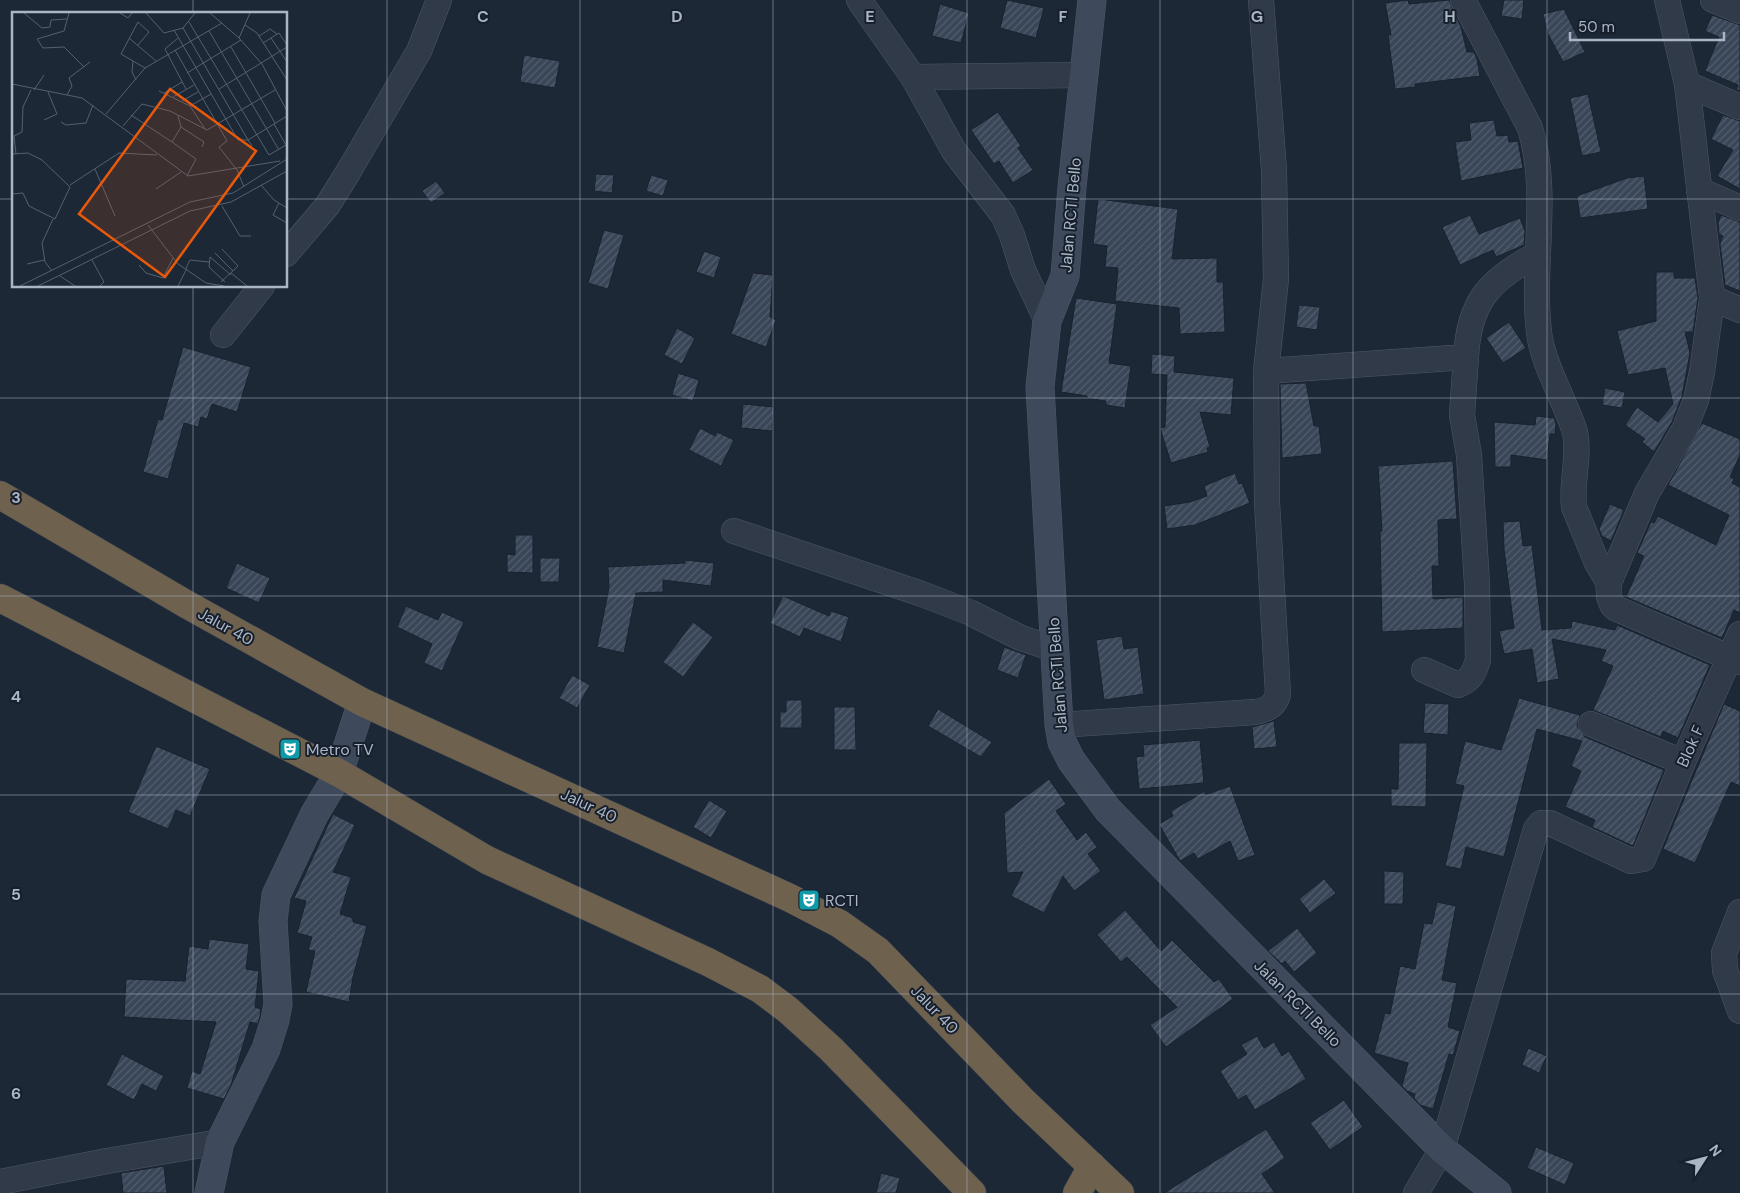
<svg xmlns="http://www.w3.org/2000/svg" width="1740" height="1193" font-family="'DM Sans',sans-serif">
  <defs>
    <pattern id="building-hatch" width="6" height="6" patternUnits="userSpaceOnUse" patternTransform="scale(1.25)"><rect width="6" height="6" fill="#394658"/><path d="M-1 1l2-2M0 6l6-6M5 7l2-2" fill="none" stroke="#535e6e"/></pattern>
  </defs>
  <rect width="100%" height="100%" fill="#1d2837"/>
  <g fill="url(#building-hatch)" stroke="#19212e">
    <path d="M1007 0 1044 8 1036 38 1000 28Z"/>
    <path d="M1408 0 1409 4 1449 0 1461 27 1467 52H1474L1477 59 1480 76 1415 84V87L1395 89 1388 35H1391L1385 3Z"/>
    <path d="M1504 0H1524L1522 19 1501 16Z"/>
    <path d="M940 4 969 13 961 43 932 36Z"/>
    <path d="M1564 9 1585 52 1563 62 1548 34 1543 14Z"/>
    <path d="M1712 15 1740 25V91L1736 90 1738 85 1705 71 1719 37 1705 31Z"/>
    <path d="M524 55 560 61 555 88 520 82Z"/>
    <path d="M1588 94 1601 152 1582 156 1570 98Z"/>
    <path d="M998 112 1021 146 1018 148 1033 170 1013 183 999 161 994 164 971 130Z"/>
    <path d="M1723 115 1740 121V189L1717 176 1733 150 1711 139Z"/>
    <path d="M1494 120 1497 136 1508 135 1509 142 1518 141 1523 168 1461 181 1455 142 1471 140 1469 123Z"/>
    <path d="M596 174 614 175 612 193 594 191Z"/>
    <path d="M651 175 668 180 663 196 646 191Z"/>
    <path d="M1644 176 1648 209 1580 218 1577 196 1627 178Z"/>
    <path d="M436 181 445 193 431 203 422 191Z"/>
    <path d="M1098 199 1178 209 1172 259 1217 258V282H1223L1225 332 1180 334 1179 308 1115 301 1118 268 1105 267 1107 246 1093 244Z"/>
    <path d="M1470 215 1479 234 1520 218 1525 231 1524 245 1496 257 1493 250 1460 265 1442 227Z"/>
    <path d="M1721 215 1740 222V291L1725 285 1720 244 1723 236 1719 234 1718 223Z"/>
    <path d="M604 230 624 235 608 289 588 283Z"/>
    <path d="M704 251 721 257 714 278 696 272Z"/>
    <path d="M1656 272H1674V278H1695L1698 298 1693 332H1685L1690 353 1682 396 1672 422 1654 452 1642 442 1645 439 1625 425 1637 407 1658 422 1673 404 1665 368 1628 375 1617 331 1656 321Z"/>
    <path d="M753 273 773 275 770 317 776 320 766 347 731 334Z"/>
    <path d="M1076 298 1117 304 1109 363 1131 366 1125 408 1106 405V401L1087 398V396L1061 392Z"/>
    <path d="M1299 305 1320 307 1317 330 1296 327Z"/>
    <path d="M1509 322 1526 348 1503 363 1486 338Z"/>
    <path d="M677 328 695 338 682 364 664 355Z"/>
    <path d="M183 347 251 367 237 412 212 404 207 419 201 417 198 427 184 423 168 479 143 472 158 419 162 420Z"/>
    <path d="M1152 354 1175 356 1174 372 1234 378 1231 415 1200 412 1210 447 1207 448 1208 452 1171 463 1160 428 1165 427 1167 375 1151 374Z"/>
    <path d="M678 373 699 380 693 401 672 395Z"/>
    <path d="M1306 383 1314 426H1319L1322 454 1282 458 1280 384Z"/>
    <path d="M1605 388 1625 392 1622 408 1602 405Z"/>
    <path d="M743 404 774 407 772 431 741 428Z"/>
    <path d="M1536 416 1554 418 1556 423 1555 434H1550L1547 460 1511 455V467H1495L1494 422 1535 425Z"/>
    <path d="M1702 423 1740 439V455L1730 477 1734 479 1732 483 1740 487V613L1734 610 1722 638 1626 597 1644 556 1637 553 1651 522 1654 523 1658 516 1716 545 1729 515 1668 485Z"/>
    <path d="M700 428 715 436 717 432 734 440 721 466 689 450Z"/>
    <path d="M1453 461 1457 519 1438 520 1439 566H1432L1433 599 1463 597V628L1382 632 1380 531H1382L1378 466Z"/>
    <path d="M1235 473 1239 484 1242 483 1250 503 1195 525 1167 529 1164 506 1190 502 1207 496 1204 486Z"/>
    <path d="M1610 504 1624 510 1611 541 1602 536 1599 529Z"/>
    <path d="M1520 521 1523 546 1532 545 1542 630 1571 628 1572 621 1615 630 1617 625 1710 665 1678 738 1663 731 1661 737 1593 710 1613 666 1601 661 1606 650 1552 639 1559 679 1537 683 1532 649 1504 654 1499 631 1514 628 1504 549 1503 522Z"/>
    <path d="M515 535H533V573L507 572V554L515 555Z"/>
    <path d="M540 558H560L559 582H540Z"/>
    <path d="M685 560 714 563 711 586 663 580V592L636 593 624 653 597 647 609 588 608 567 685 563Z"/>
    <path d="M237 563 270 578 259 603 226 588Z"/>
    <path d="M783 596 829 616 831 611 849 617 841 642 804 628 800 637 770 623Z"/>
    <path d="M406 606 438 620 442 612 464 622 442 671 424 663 432 644 397 627Z"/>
    <path d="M693 622 713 637 683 677 663 662Z"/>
    <path d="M1122 636 1124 649 1138 647 1144 694 1104 700 1096 640Z"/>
    <path d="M1004 647 1026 655 1018 678 997 670Z"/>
    <path d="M572 675 590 685 577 708 559 698Z"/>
    <path d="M1519 698 1580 715 1577 726 1585 737 1664 770 1633 846 1592 827 1595 820 1565 807 1581 771 1571 766 1582 741 1537 729 1504 857 1466 847 1461 869 1445 866 1464 786 1455 784 1465 741 1501 750Z"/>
    <path d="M786 700H802V728H780V712H786Z"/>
    <path d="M1425 703 1449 704 1448 735 1423 733Z"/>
    <path d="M1724 704 1740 711V786L1731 782 1695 863 1663 849Z"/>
    <path d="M834 707H855L856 750H834Z"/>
    <path d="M938 709 992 742 981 757 928 726Z"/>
    <path d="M1274 721 1277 747 1254 749 1252 727Z"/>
    <path d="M1200 740 1204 783 1139 789 1136 757 1144 756 1143 745Z"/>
    <path d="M1399 743H1427L1426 807 1391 806V789H1398Z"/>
    <path d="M156 746 210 769 190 816 176 810 168 829 128 812Z"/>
    <path d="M1049 779 1066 804 1056 811 1077 840 1086 832 1097 847 1088 854 1101 871 1074 891 1063 876 1044 913 1011 896 1023 872 1007 873 1004 813Z"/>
    <path d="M1230 786 1255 855 1238 861 1230 841 1198 859 1194 853 1180 861 1159 824 1173 816 1171 811 1205 791V795Z"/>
    <path d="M709 800 727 811 711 838 693 827Z"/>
    <path d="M333 814 355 825 333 872 351 877 340 914 353 918V922L367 926 353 977 349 1002 306 992 315 951 308 950 312 937 297 933 306 901 294 898Z"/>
    <path d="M1384 871 1404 872 1403 904H1384Z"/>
    <path d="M1324 879 1336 893 1310 913 1299 899Z"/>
    <path d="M1437 902 1456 906 1442 980 1457 983 1448 1027 1460 1031 1453 1055 1449 1054 1433 1109 1420 1105 1414 1098 1415 1094 1407 1091 1402 1086 1408 1063 1374 1053 1385 1013 1390 1014 1400 966 1415 969 1424 923 1432 924Z"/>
    <path d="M1125 910 1161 951 1172 940 1214 982 1219 979 1233 999 1166 1047 1150 1025 1177 1007 1127 957 1121 962 1097 935Z"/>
    <path d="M1297 928 1317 953 1294 972 1285 961 1282 964 1268 951Z"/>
    <path d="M209 939 249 944 246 969 259 971 255 1007 261 1009 260 1016 258 1024 250 1022 231 1085 224 1099 187 1088 192 1071 200 1074 216 1022 124 1017 126 979 185 981 189 946 208 949Z"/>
    <path d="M1257 1036 1264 1048 1274 1042 1282 1056 1289 1051 1306 1079 1255 1110 1246 1095 1238 1100 1220 1071 1247 1054 1241 1045Z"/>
    <path d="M1528 1048 1547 1056 1539 1073 1522 1065Z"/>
    <path d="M122 1054 164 1076 156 1091 142 1084 134 1100 106 1085Z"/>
    <path d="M1344 1100 1363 1127 1330 1150 1310 1123Z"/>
    <path d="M1266 1129 1285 1158 1262 1174 1275 1193H1164Z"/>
    <path d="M1536 1147 1574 1163 1565 1185 1527 1168Z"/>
    <path d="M164 1166 167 1193H123L121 1173Z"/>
    <path d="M881 1173 900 1178 896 1193H876Z"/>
  </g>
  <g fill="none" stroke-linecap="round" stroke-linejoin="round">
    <g stroke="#4e5866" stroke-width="26">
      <g id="street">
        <path d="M859 0 913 77 954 151 1003 215 1012 235 1023 270 1047 321"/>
        <path d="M1261 0 1274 170 1276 279 1266 371"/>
        <path d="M1463 0 1530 128C1550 193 1531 265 1539 332 1542 362 1565 401 1575 432 1580 457 1571 482 1574 507L1597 563 1609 583"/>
        <path d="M1667 0 1687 84 1712 298 1702 372 1696 400 1685 428 1647 493 1609 583C1608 592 1608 602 1615 608L1740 662"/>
        <path d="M1713 0 1740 11"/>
        <path d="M913 77 1084 75"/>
        <path d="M1687 84 1740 107"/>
        <path d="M1699 190 1740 208"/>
        <path d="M286 254 327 206 347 174 419 51 439 0"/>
        <path d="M1712 298 1740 310"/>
        <path d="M223 335 262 286"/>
        <path d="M734 531 922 594 971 613 1021 638 1054 649"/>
        <path d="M1424 670 1458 685C1471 680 1474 673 1478 660L1477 584 1469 455 1462 415 1466 357"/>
        <path d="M1591 724 1683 762"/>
        <path d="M1059 725 1255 712C1267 710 1275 706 1278 694L1267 502 1266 371 1466 357C1469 301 1490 279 1538 254"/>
        <path d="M1740 912 1724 953 1725 970 1740 1011"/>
        <path d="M0 1182 107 1161 220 1142"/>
        <path d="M1416 1193 1442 1149 1536 829 1541 823H1550L1631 861 1643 859 1683 762 1740 634"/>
      </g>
    </g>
    <g stroke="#4e5866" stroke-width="29">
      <g id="secondary">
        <path d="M1092 0 1072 187 1065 276 1047 321 1040 387 1059 725 1062 742 1071 760 1108 810 1442 1149 1497 1193"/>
        <path d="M209 1193 220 1142 266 1049 275 1020 278 1004 273 921 276 895 314 815 339 773 362 702"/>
      </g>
    </g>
    <g stroke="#39424f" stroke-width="29">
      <g id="highway">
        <path d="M0 495 186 604 362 702 790 898 840 924 878 951 1023 1101 1120 1193"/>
        <path d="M0 598 339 773 487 860 708 962 760 989 788 1010 831 1049 972 1193"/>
        <path d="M1077 1193 1092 1166"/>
      </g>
    </g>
    <use href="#street" stroke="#313a48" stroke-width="25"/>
    <use href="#secondary" stroke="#3e495b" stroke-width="28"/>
    <use href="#highway" stroke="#6e614d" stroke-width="28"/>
  </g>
  <path fill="none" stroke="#aab5c5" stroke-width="1" stroke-opacity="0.55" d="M193 0V14M387 0V1193M580 0V1193M773 0V1193M967 0V1193M1160 0V1193M1353 0V1193M1547 0V1193M0 199H14M286 199H1740M193 286V1193M0 398H1740M0 596H1740M0 795H1740M0 994H1740"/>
  <defs>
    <g id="theatre-square" transform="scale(1.125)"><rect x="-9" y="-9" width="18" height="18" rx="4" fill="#0f9aa8" stroke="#171f2c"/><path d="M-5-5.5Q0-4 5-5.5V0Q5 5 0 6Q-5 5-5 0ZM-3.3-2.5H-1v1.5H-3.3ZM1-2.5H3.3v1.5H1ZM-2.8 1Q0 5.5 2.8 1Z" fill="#fff"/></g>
  </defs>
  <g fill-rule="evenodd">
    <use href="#theatre-square" x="290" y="749"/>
    <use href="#theatre-square" x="809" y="900"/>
  </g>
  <g text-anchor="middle" stroke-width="4" stroke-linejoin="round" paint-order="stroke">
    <g font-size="16" fill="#aab5c5" stroke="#171f2c">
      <text transform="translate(1070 215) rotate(-85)" y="6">Jalan RCTI Bello</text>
      <text transform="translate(226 626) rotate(29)" y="6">Jalur 40</text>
      <text transform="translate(1057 675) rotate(-94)" y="6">Jalan RCTI Bello</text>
      <text transform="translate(1690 746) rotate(-66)" y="6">Blok F</text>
      <text transform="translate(589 805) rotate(25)" y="6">Jalur 40</text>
      <text transform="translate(1298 1003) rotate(45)" y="6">Jalan RCTI Bello</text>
      <text transform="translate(935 1009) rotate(46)" y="6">Jalur 40</text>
    </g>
    <g font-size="16" fill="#aab5c5" stroke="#171f2c" text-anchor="start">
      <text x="306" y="755">Metro TV</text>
      <text x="825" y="906">RCTI</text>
    </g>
  </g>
  <g transform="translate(12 12)">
    <rect width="275" height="275" fill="#1d2837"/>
    <path fill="none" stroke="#556070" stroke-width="1" d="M12 1 30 16 38 15 39 8 55 7M57 1 52 19 25 27 31 36 52 35 72 55M108 1 116 6 120 1M134 1 152 21 171 16 183 1M198 1 227 26 250 52 275 99M177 10 257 143 274 133 262 112M233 13 245 21 275 68M171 16 236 128 275 104M162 18 226 128H236L240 134M197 19 267 138M247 24 258 17 265 22M117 26 144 49M166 26 153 37 174 77M227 26 238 1M259 26 267 21 275 33M251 31 259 26 275 50M126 33 137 20 126 10 109 42 133 56M219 35 263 111M163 38 215 129 207 135 225 158 232 175M121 49 120 60 124 68M175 61 229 28M0 72 70 86 176 164 268 149M207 77 275 35M22 78 32 63M147 79 178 94 193 117M152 81 170 70M55 83 60 74 57 66 78 50M161 85 182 73M170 89 186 80M178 94 199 82M94 102 133 56 210 11M119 103 160 130M166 104 169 115 160 130 184 147 175 164M32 108 45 102 36 80M49 110 54 113 74 111 81 93M111 114 130 92 158 99 195 118 263 78M169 115 192 130 190 135M0 142 16 141 30 148 58 175 43 207 17 194 11 181 0 182M4 142 2 124 10 120 11 95 19 78M83 157 103 204M58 173 107 141 145 143M249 173 262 188 275 196M144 177 169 160M267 191 261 203 275 211M210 194 228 224H239M136 213 166 252 194 271 212 274M203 241 221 259M80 248 92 270 88 274M15 252 32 248M127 253 134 261 151 266 161 246M174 256 178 248 197 250M40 259 33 250 30 231 41 207M219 261 235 274M48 264 63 274M209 270 226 254 210 237M213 270 197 255 198 245 219 263M8 274 178 190 221 181 275 147M26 274 178 199 219 190 275 159M166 274 175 256"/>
    <path fill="#e8590c" fill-opacity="0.15" stroke="#e8590c" stroke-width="2.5" d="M158 77 244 139 153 265 67 202Z"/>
    <rect width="275" height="275" fill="none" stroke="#aab5c5" stroke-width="2.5"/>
  </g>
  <g font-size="16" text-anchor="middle" font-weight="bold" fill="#aab5c5" stroke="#171f2c" stroke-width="4" stroke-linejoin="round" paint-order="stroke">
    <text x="483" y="22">C</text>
    <text x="677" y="22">D</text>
    <text x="870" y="22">E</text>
    <text x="1063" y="22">F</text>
    <text x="1257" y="22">G</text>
    <text x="1450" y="22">H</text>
    <text x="16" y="503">3</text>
    <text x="16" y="702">4</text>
    <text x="16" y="900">5</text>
    <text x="16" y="1099">6</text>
  </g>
  <g transform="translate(1705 1158) rotate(54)" stroke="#171f2c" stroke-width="4" paint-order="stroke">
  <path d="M0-4L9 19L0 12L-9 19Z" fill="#aab5c5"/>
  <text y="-8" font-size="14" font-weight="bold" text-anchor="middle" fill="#aab5c5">N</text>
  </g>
  <path d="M1570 32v8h154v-8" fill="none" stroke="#aab5c5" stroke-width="2.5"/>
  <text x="1578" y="32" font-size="15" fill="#aab5c5" stroke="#171f2c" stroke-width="4" paint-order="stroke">50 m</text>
</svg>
